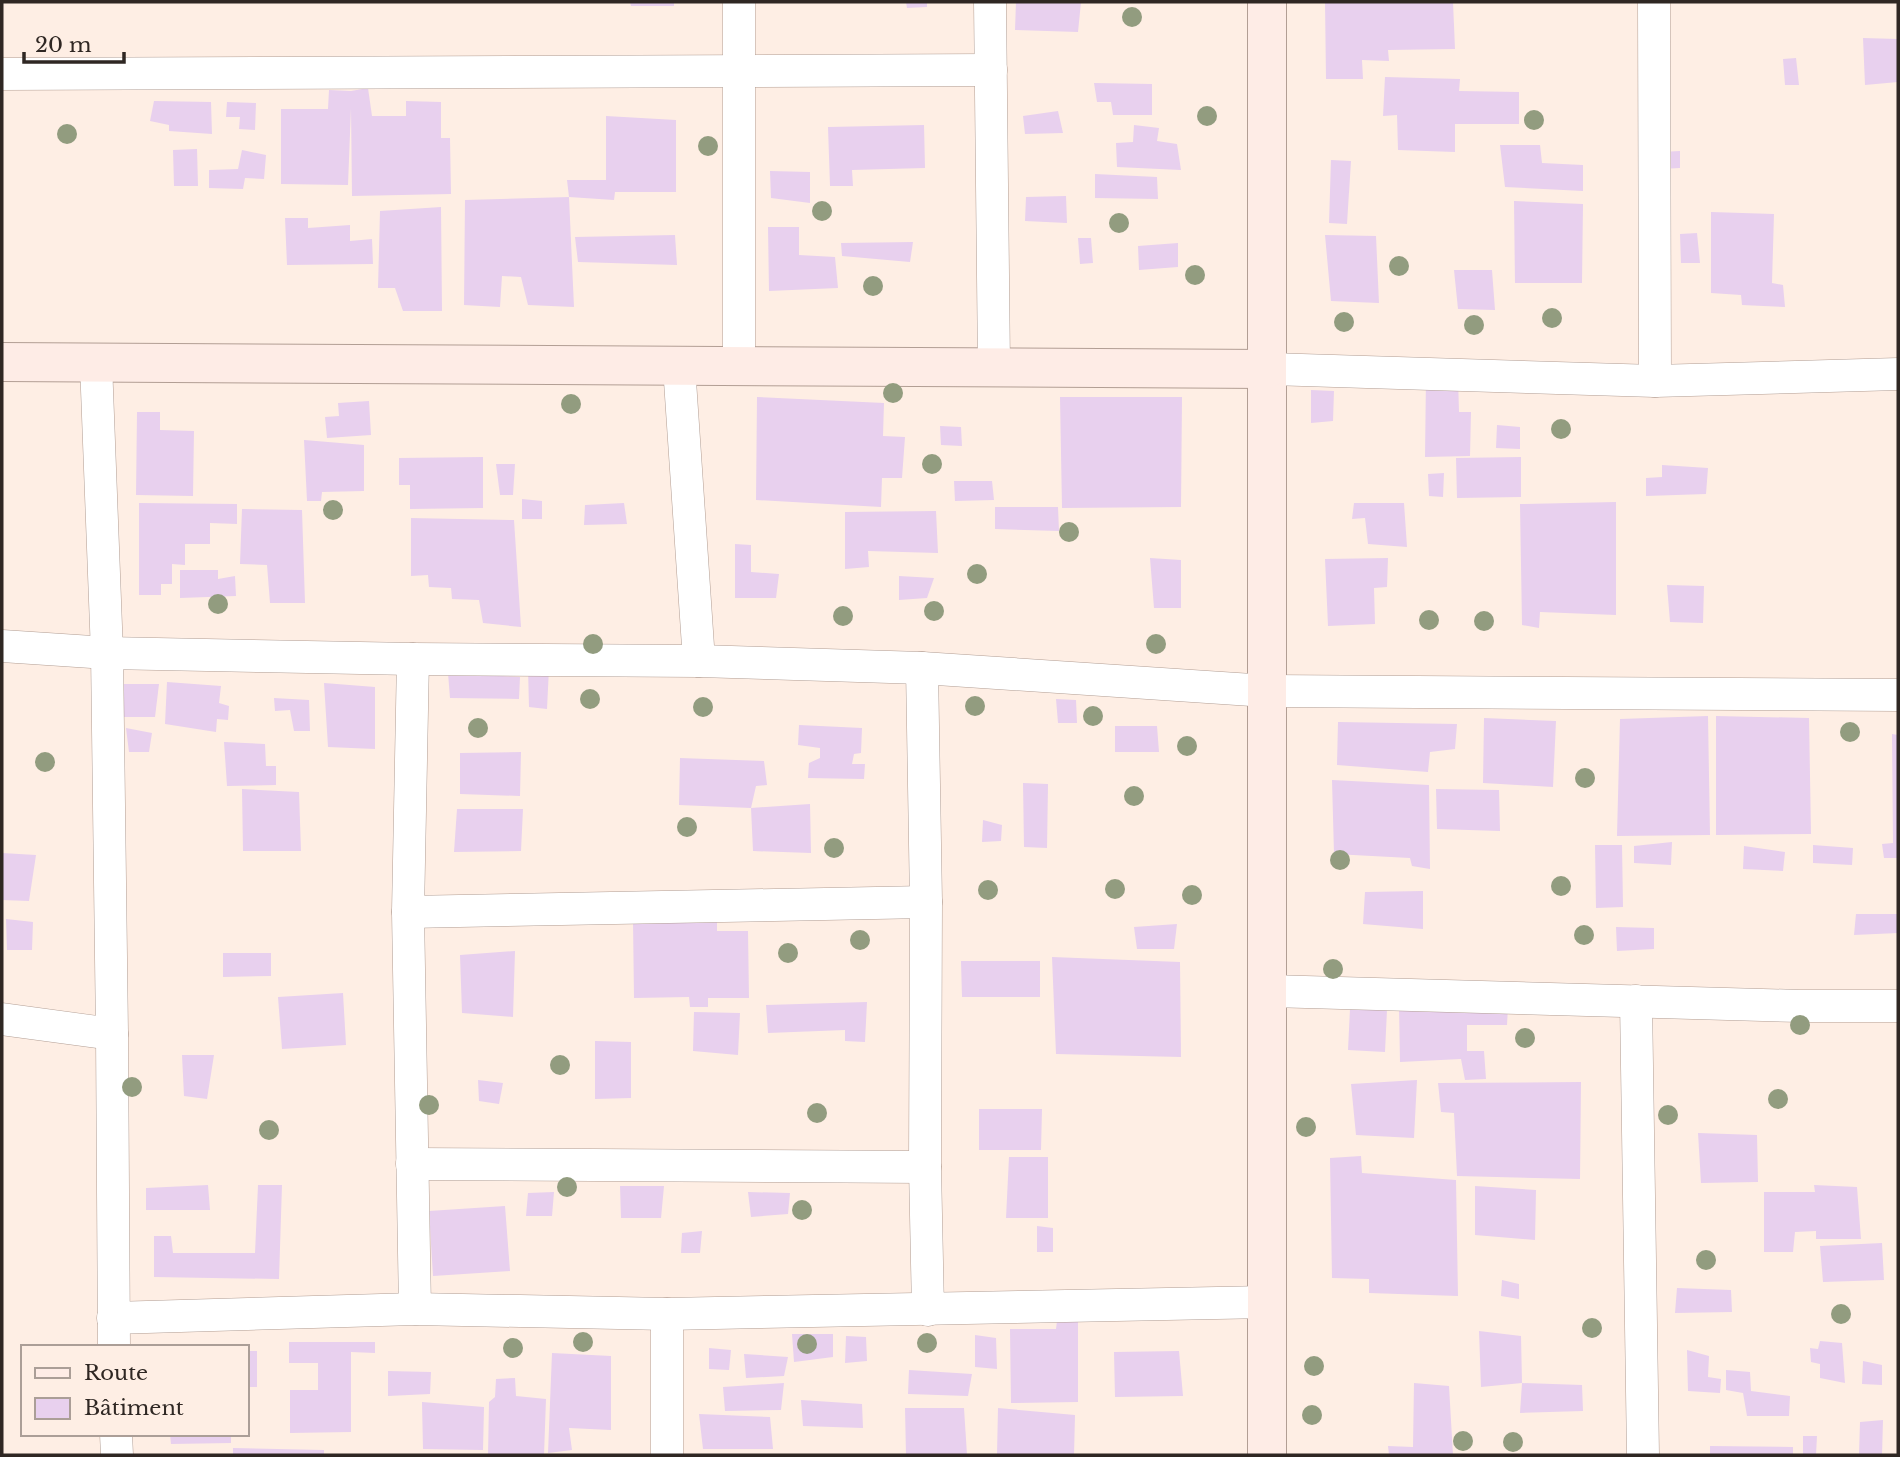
<svg xmlns="http://www.w3.org/2000/svg" width="1900" height="1457" font-family="'Libre Baskerville',serif">
  <rect width="100%" height="100%" fill="#feeee4"/>
  <g fill="#e8d0ee">
    <path d="M630 2H674V6H631Z"/>
    <path d="M906 2H927V7L907 8Z"/>
    <path d="M1016 2H1081L1078 32 1015 30Z"/>
    <path d="M1325 2H1453L1455 49 1388 50 1389 61 1362 60 1363 79H1326Z"/>
    <path d="M1863 38 1898 39V82L1865 85Z"/>
    <path d="M1796 58 1799 85H1785L1783 59Z"/>
    <path d="M1385 77 1460 79 1459 91 1519 92V124H1455V152L1398 150 1397 115 1383 116Z"/>
    <path d="M1094 83 1152 84V115H1113L1111 102H1097Z"/>
    <path d="M368 88 372 116H406V101L441 102V138H450L451 194 352 196 351 108 348 185 281 184V109H328L329 90 351 91Z"/>
    <path d="M154 101 211 102 212 134 169 131V125L150 121Z"/>
    <path d="M227 102 256 103 255 130 239 129 240 117H226Z"/>
    <path d="M1058 111 1063 133 1025 134 1023 116Z"/>
    <path d="M606 116 676 120V192H615L614 200 569 197 567 180H606Z"/>
    <path d="M924 125 925 168 852 170 853 186H830L828 127Z"/>
    <path d="M1134 125 1159 128 1157 141 1177 144 1181 170 1117 167 1116 143 1133 142Z"/>
    <path d="M1500 145H1540L1542 163 1583 165V191L1505 187Z"/>
    <path d="M197 149 198 186H174L173 150Z"/>
    <path d="M242 150 266 155 264 179 245 178 243 189 209 188V170L238 169Z"/>
    <path d="M1680 151V168L1661 169V152Z"/>
    <path d="M1331 160 1351 161 1347 224 1329 223Z"/>
    <path d="M770 171 810 172V203L771 198Z"/>
    <path d="M1095 174 1157 177 1158 199 1095 198Z"/>
    <path d="M1066 196 1067 223 1025 221 1026 197Z"/>
    <path d="M569 197 574 307 528 305 521 277 502 276 500 307 464 305 465 200Z"/>
    <path d="M1514 201 1583 204 1582 283H1515Z"/>
    <path d="M441 207 442 311H403L395 288H378L380 211Z"/>
    <path d="M1711 212 1774 214 1772 283 1783 285 1785 307 1742 305 1741 295 1711 293Z"/>
    <path d="M285 218H308V228L350 225V241L372 239 373 264 287 265Z"/>
    <path d="M768 227H799V255L835 257 838 288 769 291Z"/>
    <path d="M1697 233 1700 263H1681L1680 234Z"/>
    <path d="M675 235 677 265 578 262 575 237Z"/>
    <path d="M1325 235 1376 236 1379 303 1331 301Z"/>
    <path d="M1078 238H1091L1093 263 1080 264Z"/>
    <path d="M913 242 910 262 842 256 841 243Z"/>
    <path d="M1178 243V267L1139 270 1138 246Z"/>
    <path d="M1454 270H1492L1495 310 1458 309Z"/>
    <path d="M1426 377 1458 378 1459 412H1471L1470 456 1425 457Z"/>
    <path d="M1311 390 1334 391 1333 421 1311 423Z"/>
    <path d="M757 397 884 403 883 436 905 437 902 478H882L881 507 756 500Z"/>
    <path d="M1060 397H1182L1181 507 1062 508Z"/>
    <path d="M369 401 371 435 327 438 325 417 339 416 338 403Z"/>
    <path d="M137 412H160V430L194 431 193 496 136 495Z"/>
    <path d="M1497 425 1520 427V449L1496 448Z"/>
    <path d="M940 426 961 427 962 446 941 445Z"/>
    <path d="M304 440 364 445V491L322 492 321 501H307Z"/>
    <path d="M483 457V508L410 509V485H399V458Z"/>
    <path d="M1521 457V497L1457 498 1456 458Z"/>
    <path d="M496 464H515L513 495H500Z"/>
    <path d="M1662 465 1708 468 1706 494 1646 496V478L1662 477Z"/>
    <path d="M1444 473 1443 497 1429 496 1428 474Z"/>
    <path d="M954 481H992L994 500 955 501Z"/>
    <path d="M522 499 542 501V519H522Z"/>
    <path d="M1616 502V615L1540 612 1539 628 1522 625 1520 504Z"/>
    <path d="M139 503 237 504V524L210 523V544H185V565L172 564V584H161V595H139Z"/>
    <path d="M624 503 627 524 584 525 585 505Z"/>
    <path d="M1354 503H1404L1407 547 1368 544 1365 518 1352 519Z"/>
    <path d="M995 507H1058L1059 531 995 529Z"/>
    <path d="M242 509 302 510 305 603H270L267 565 240 564Z"/>
    <path d="M936 511 938 553 868 551 869 567 845 569V512Z"/>
    <path d="M411 518 514 520 521 627 483 623 479 600 452 599 451 588 429 587 428 575 411 576Z"/>
    <path d="M735 544 751 545V572L779 574 776 598H735Z"/>
    <path d="M1150 558 1181 560V608H1154Z"/>
    <path d="M1388 558 1387 587 1374 588 1375 624 1328 626 1325 559Z"/>
    <path d="M180 570H218V579L235 576 236 596 180 598Z"/>
    <path d="M899 576 934 578 927 598 899 600Z"/>
    <path d="M1667 585 1704 586 1703 623 1670 622Z"/>
    <path d="M528 668H549L547 709 529 707Z"/>
    <path d="M448 673 520 677 519 699 450 698Z"/>
    <path d="M167 682 221 686 219 703 229 706 228 720 217 719 216 732 165 724Z"/>
    <path d="M324 683 375 687V749L328 747Z"/>
    <path d="M122 684H159L155 717H120Z"/>
    <path d="M274 698 309 700 310 731H294L290 710 275 711Z"/>
    <path d="M1056 699 1076 700 1077 723H1058Z"/>
    <path d="M1708 716 1710 835 1617 836 1620 719Z"/>
    <path d="M1716 716 1809 718 1811 834 1716 835Z"/>
    <path d="M1484 718 1556 721 1553 787 1483 783Z"/>
    <path d="M1338 722 1457 724 1455 749 1430 752 1428 772 1337 765Z"/>
    <path d="M799 725 862 728 861 753 854 754 852 764H865L864 779 808 778 809 763 820 758V748L798 745Z"/>
    <path d="M1115 726H1157L1159 752H1115Z"/>
    <path d="M126 728 152 733 149 752H129Z"/>
    <path d="M1892 734 1898 735V858H1884L1882 844 1893 843Z"/>
    <path d="M224 742 265 744 266 766H276V785L227 786Z"/>
    <path d="M521 752 520 796 460 794V753Z"/>
    <path d="M680 758 764 761 767 785 756 786 751 808 810 804 811 853 753 851 751 808 679 805Z"/>
    <path d="M1332 780 1429 785 1430 869 1412 866 1410 858 1334 854Z"/>
    <path d="M1023 783 1048 784 1047 848 1024 847Z"/>
    <path d="M242 789 299 792 301 851H243Z"/>
    <path d="M1436 789 1499 790 1500 831 1437 829Z"/>
    <path d="M457 809H523L521 851 454 852Z"/>
    <path d="M983 820 1002 825 1001 841 982 842Z"/>
    <path d="M1672 842 1671 865 1634 863V846Z"/>
    <path d="M1595 845H1622L1623 907 1596 908Z"/>
    <path d="M1813 845 1853 848 1852 865 1813 863Z"/>
    <path d="M1744 846 1785 852 1783 871 1743 869Z"/>
    <path d="M2 853 36 855 29 901 2 900Z"/>
    <path d="M1423 891V929L1363 924 1365 892Z"/>
    <path d="M1856 914H1897L1898 933 1854 935Z"/>
    <path d="M6 919 33 922 32 950H7Z"/>
    <path d="M717 920V931H748L749 998H708V1007H690L689 997 634 998 633 921Z"/>
    <path d="M1177 924 1174 949H1137L1134 927Z"/>
    <path d="M1616 927 1654 928V949L1617 951Z"/>
    <path d="M515 951 513 1017 462 1013 460 955Z"/>
    <path d="M223 953H271V976L223 977Z"/>
    <path d="M1052 957 1180 962 1181 1057 1056 1054Z"/>
    <path d="M961 961H1040V997H962Z"/>
    <path d="M343 993 346 1045 282 1049 278 997Z"/>
    <path d="M867 1002 865 1042 845 1041V1030L768 1033 766 1005Z"/>
    <path d="M1399 1006 1508 1007 1507 1025H1467V1051H1484L1486 1079 1465 1080 1461 1059 1400 1062Z"/>
    <path d="M1350 1009 1387 1010 1385 1052 1348 1050Z"/>
    <path d="M694 1012 740 1013 738 1055 693 1051Z"/>
    <path d="M595 1041 631 1042V1098L595 1099Z"/>
    <path d="M182 1055H214L207 1099 184 1096Z"/>
    <path d="M478 1080 503 1083 499 1104 479 1101Z"/>
    <path d="M1417 1080 1414 1138 1356 1135 1351 1084Z"/>
    <path d="M1581 1082 1580 1179 1457 1176 1454 1113 1441 1112 1438 1083Z"/>
    <path d="M979 1109H1042L1041 1150H979Z"/>
    <path d="M1698 1133 1757 1135 1758 1182 1701 1183Z"/>
    <path d="M1361 1156 1362 1173 1456 1180 1458 1296 1369 1293V1279L1332 1278 1330 1158Z"/>
    <path d="M1009 1157H1048V1218H1006Z"/>
    <path d="M208 1185 210 1210H146V1188Z"/>
    <path d="M258 1185H282L279 1279 154 1277V1236H171L173 1253H255Z"/>
    <path d="M1814 1185 1857 1187 1861 1239H1816V1231L1795 1232 1793 1252H1764V1192H1815Z"/>
    <path d="M620 1186H664L661 1218H621Z"/>
    <path d="M1475 1186 1536 1190 1535 1240 1475 1235Z"/>
    <path d="M554 1192 552 1216H526L528 1193Z"/>
    <path d="M748 1192 790 1193 788 1214 751 1217Z"/>
    <path d="M505 1206 510 1271 433 1276 429 1211Z"/>
    <path d="M1037 1226 1053 1228V1252H1037Z"/>
    <path d="M702 1231 700 1253H681L682 1233Z"/>
    <path d="M1882 1243 1884 1280 1823 1282 1820 1246Z"/>
    <path d="M1502 1280 1519 1284V1299L1501 1296Z"/>
    <path d="M1677 1288 1731 1290 1732 1312 1675 1313Z"/>
    <path d="M1057 1321H1078V1402L1011 1403 1010 1329H1056Z"/>
    <path d="M1479 1331 1521 1336 1522 1383 1481 1387Z"/>
    <path d="M792 1334H833V1357L794 1362Z"/>
    <path d="M975 1335 996 1338 997 1369 975 1367Z"/>
    <path d="M846 1336 866 1337 867 1361 845 1363Z"/>
    <path d="M1820 1341 1842 1343 1845 1383 1820 1378V1364L1811 1362 1810 1348 1818 1349Z"/>
    <path d="M289 1342H375V1353L351 1352V1432L290 1433V1390H318V1363H289Z"/>
    <path d="M709 1348 731 1350 729 1370 709 1369Z"/>
    <path d="M1687 1350 1709 1356 1708 1377 1721 1379 1720 1393 1688 1391Z"/>
    <rect x="247" y="1351" width="10" height="36"/>
    <path d="M1179 1351 1183 1396 1115 1397 1114 1352Z"/>
    <path d="M552 1353 611 1356V1430L569 1428 572 1450 548 1453Z"/>
    <path d="M744 1354 788 1357 784 1376 746 1378Z"/>
    <path d="M1863 1361 1882 1365V1385L1862 1384Z"/>
    <path d="M909 1370 972 1374 968 1396 908 1394Z"/>
    <path d="M1726 1370 1750 1372 1751 1391 1790 1396 1789 1416H1747L1743 1393 1726 1390Z"/>
    <path d="M388 1371 431 1372 430 1394 388 1396Z"/>
    <path d="M515 1378 516 1396 546 1399 544 1455H488L489 1402 495 1397 496 1379Z"/>
    <path d="M784 1383 781 1410 725 1411 723 1387Z"/>
    <path d="M1414 1383 1449 1386 1453 1455H1389L1388 1446 1413 1447Z"/>
    <path d="M1522 1383 1582 1385 1583 1411 1520 1413Z"/>
    <path d="M801 1400 862 1404 863 1428 803 1426Z"/>
    <path d="M422 1402 484 1407 483 1450 423 1449Z"/>
    <path d="M905 1408H964L967 1455H906Z"/>
    <path d="M998 1408 1075 1415 1074 1455H997Z"/>
    <path d="M699 1414 770 1417 773 1449H703Z"/>
    <path d="M1883 1420 1882 1455H1859L1860 1422Z"/>
    <path d="M170 1434H231V1443L171 1444Z"/>
    <path d="M1803 1436H1817L1816 1455H1803Z"/>
    <path d="M1710 1446 1793 1447V1455H1710Z"/>
    <path d="M233 1448 324 1450V1455H233Z"/>
  </g>
  <g fill="none" stroke-linecap="round" stroke-linejoin="round">
    <g stroke="#b29e94" stroke-width="33">
      <g id="street">
        <path d="M990 2 994 367"/>
        <path d="M1654 2 1655 381"/>
        <path d="M2 74 991 70"/>
        <path d="M96 363 107 653 112 1034 114 1347"/>
        <path d="M679 366 699 661"/>
        <path d="M739 366V2"/>
        <path d="M1267 369 1655 381 1898 374"/>
        <path d="M2 646 107 653 413 659 699 661 922 668 1267 691 1898 695"/>
        <path d="M413 659 408 912 415 1309"/>
        <path d="M922 668 926 902 925 1167 928 1310"/>
        <path d="M408 912 926 902"/>
        <path d="M1267 991 1800 1006H1898"/>
        <path d="M1636 1001 1643 1455"/>
        <path d="M2 1019 112 1034"/>
        <path d="M412 1164 925 1167"/>
        <path d="M667 1314V1455"/>
        <path d="M113 1318 415 1309 667 1314 1267 1302"/>
        <path d="M116 1434 117 1455"/>
      </g>
    </g>
    <g stroke="#b29e94" stroke-width="40">
      <g id="secondary">
        <path d="M1267 2V1455"/>
        <path d="M2 362 1267 369"/>
      </g>
    </g>
    <use href="#street" stroke="#fff" stroke-width="32"/>
    <use href="#secondary" stroke="#feece6" stroke-width="38"/>
  </g>
  <g fill="#929c7f">
    <circle cx="1132" cy="17" r="10"/>
    <circle cx="1207" cy="116" r="10"/>
    <circle cx="1534" cy="120" r="10"/>
    <circle cx="67" cy="134" r="10"/>
    <circle cx="708" cy="146" r="10"/>
    <circle cx="822" cy="211" r="10"/>
    <circle cx="1119" cy="223" r="10"/>
    <circle cx="1399" cy="266" r="10"/>
    <circle cx="1195" cy="275" r="10"/>
    <circle cx="873" cy="286" r="10"/>
    <circle cx="1552" cy="318" r="10"/>
    <circle cx="1344" cy="322" r="10"/>
    <circle cx="1474" cy="325" r="10"/>
    <circle cx="893" cy="393" r="10"/>
    <circle cx="571" cy="404" r="10"/>
    <circle cx="1561" cy="429" r="10"/>
    <circle cx="932" cy="464" r="10"/>
    <circle cx="333" cy="510" r="10"/>
    <circle cx="1069" cy="532" r="10"/>
    <circle cx="977" cy="574" r="10"/>
    <circle cx="218" cy="604" r="10"/>
    <circle cx="934" cy="611" r="10"/>
    <circle cx="843" cy="616" r="10"/>
    <circle cx="1429" cy="620" r="10"/>
    <circle cx="1484" cy="621" r="10"/>
    <circle cx="593" cy="644" r="10"/>
    <circle cx="1156" cy="644" r="10"/>
    <circle cx="590" cy="699" r="10"/>
    <circle cx="975" cy="706" r="10"/>
    <circle cx="703" cy="707" r="10"/>
    <circle cx="1093" cy="716" r="10"/>
    <circle cx="478" cy="728" r="10"/>
    <circle cx="1850" cy="732" r="10"/>
    <circle cx="1187" cy="746" r="10"/>
    <circle cx="45" cy="762" r="10"/>
    <circle cx="1585" cy="778" r="10"/>
    <circle cx="1134" cy="796" r="10"/>
    <circle cx="687" cy="827" r="10"/>
    <circle cx="834" cy="848" r="10"/>
    <circle cx="1340" cy="860" r="10"/>
    <circle cx="1561" cy="886" r="10"/>
    <circle cx="1115" cy="889" r="10"/>
    <circle cx="988" cy="890" r="10"/>
    <circle cx="1192" cy="895" r="10"/>
    <circle cx="1584" cy="935" r="10"/>
    <circle cx="860" cy="940" r="10"/>
    <circle cx="788" cy="953" r="10"/>
    <circle cx="1333" cy="969" r="10"/>
    <circle cx="1800" cy="1025" r="10"/>
    <circle cx="1525" cy="1038" r="10"/>
    <circle cx="560" cy="1065" r="10"/>
    <circle cx="132" cy="1087" r="10"/>
    <circle cx="1778" cy="1099" r="10"/>
    <circle cx="429" cy="1105" r="10"/>
    <circle cx="817" cy="1113" r="10"/>
    <circle cx="1668" cy="1115" r="10"/>
    <circle cx="1306" cy="1127" r="10"/>
    <circle cx="269" cy="1130" r="10"/>
    <circle cx="567" cy="1187" r="10"/>
    <circle cx="802" cy="1210" r="10"/>
    <circle cx="1706" cy="1260" r="10"/>
    <circle cx="1841" cy="1314" r="10"/>
    <circle cx="1592" cy="1328" r="10"/>
    <circle cx="583" cy="1342" r="10"/>
    <circle cx="927" cy="1343" r="10"/>
    <circle cx="807" cy="1344" r="10"/>
    <circle cx="513" cy="1348" r="10"/>
    <circle cx="1314" cy="1366" r="10"/>
    <circle cx="1312" cy="1415" r="10"/>
    <circle cx="1463" cy="1441" r="10"/>
    <circle cx="1513" cy="1442" r="10"/>
  </g>
  <rect width="1900" height="1457" fill="none" stroke="#2f2723" stroke-width="7"/>
  <rect x="21" y="1345" width="228" height="91" fill="#feeee4" stroke="#ab9e97" stroke-width="2"/>
  <rect x="35" y="1368" width="35" height="10" fill="#feece6" stroke="#ab9e97" stroke-width="2"/>
  <text x="84" y="1380" font-size="21" fill="#2f2723">Route</text>
  <rect x="35" y="1398" width="35" height="21" fill="#e8d0ee" stroke="#ab9e97" stroke-width="2"/>
  <text x="84" y="1415" font-size="21" fill="#2f2723">Bâtiment</text>
  <path d="M24 52v10h100v-10" fill="none" stroke="#2f2723" stroke-width="3.5"/>
  <text x="35" y="52" font-size="21" fill="#2f2723" stroke="#feeee4" stroke-width="5" paint-order="stroke">20 m</text>
</svg>
